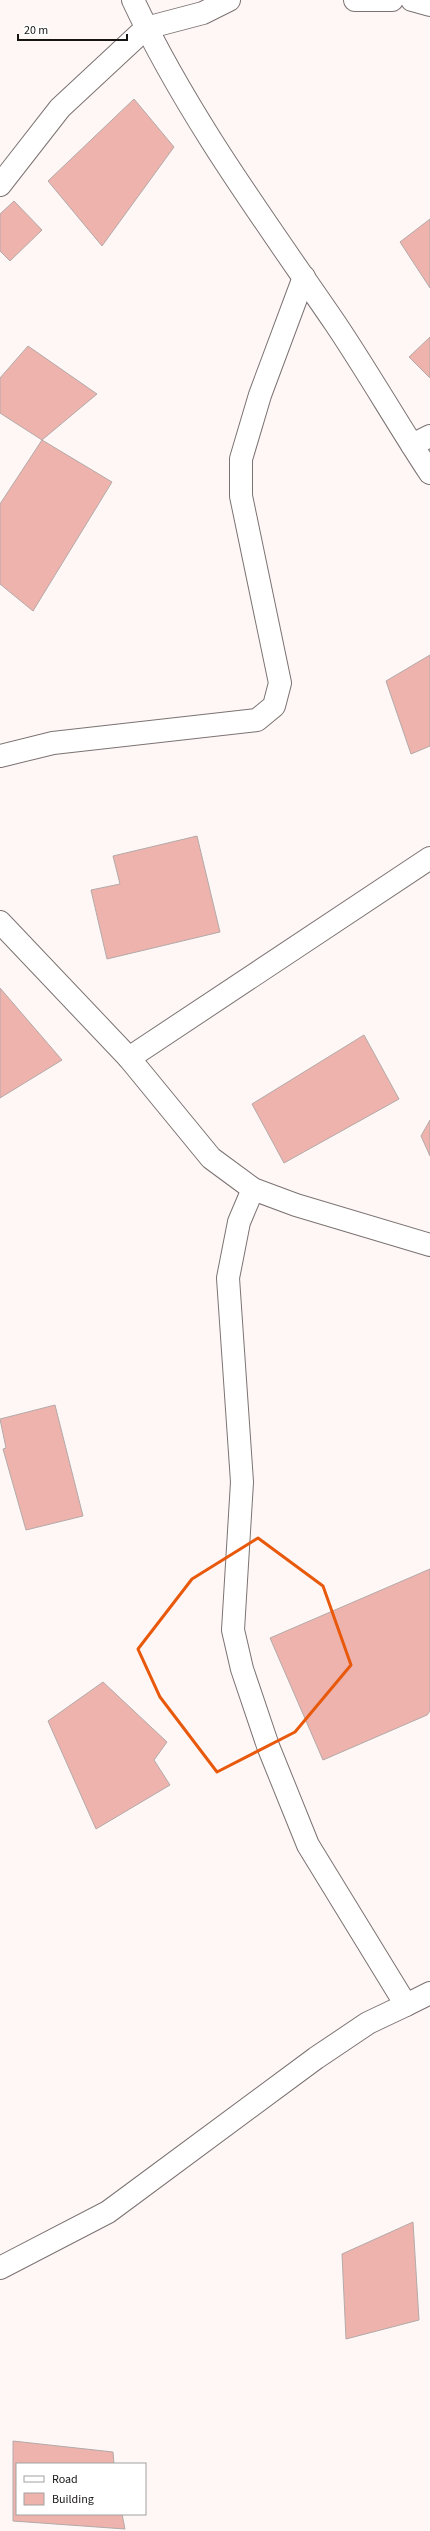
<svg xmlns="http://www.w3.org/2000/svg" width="430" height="2531" font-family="'Source Sans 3',sans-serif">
  <rect width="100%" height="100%" fill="#fef7f6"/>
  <g fill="#eeb3ac" stroke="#b3aaa9">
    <path d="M134 99 174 147 102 246 48 181Z"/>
    <path d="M14 201 42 230 10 261 0 251V214Z"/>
    <path d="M430 219V288L400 242Z"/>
    <path d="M430 337V378L409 357Z"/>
    <path d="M28 346 97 394 42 440 0 413V378Z"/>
    <path d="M42 440 112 482 33 611 0 584V504Z"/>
    <path d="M430 655V746L411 754 386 681Z"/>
    <path d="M197 836 220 932 107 959 91 890 120 884 113 856Z"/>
    <path d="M0 988 62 1060 0 1098Z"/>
    <path d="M364 1035 399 1099 284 1163 252 1104Z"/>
    <path d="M430 1120V1156L421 1136Z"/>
    <path d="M55 1405 83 1516 26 1530 3 1449 6 1448 0 1419Z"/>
    <path d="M430 1569V1711L427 1715 323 1760 270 1638Z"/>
    <path d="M103 1682 167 1742 154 1760 170 1785 96 1829 48 1721Z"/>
    <path d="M413 2222 419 2320 346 2339 342 2254Z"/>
    <path d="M13 2441 113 2452 114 2464H17V2514H122L125 2529 13 2521Z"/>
  </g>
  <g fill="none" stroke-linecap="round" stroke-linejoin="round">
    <g stroke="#7b7372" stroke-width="24">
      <g id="street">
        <path d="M133 0C187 115 263 218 335 323 368 372 397 423 430 473"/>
        <path d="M355 0H392"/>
        <path d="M412 0 430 5"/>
        <path d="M0 185 60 108 146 28 203 13 229 0"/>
        <path d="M412 445 430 436"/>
        <path d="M0 756 53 743 257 720 274 706 280 683 241 496V459L260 395 304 277"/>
        <path d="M0 922 129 1058 211 1158 253 1189 296 1205 430 1245"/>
        <path d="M129 1058 430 858"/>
        <path d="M406 2005 430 1993"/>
        <path d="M0 2268 108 2212 316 2058 368 2023 406 2005 308 1845 268 1746 242 1669 233 1630 242 1482 228 1278 239 1222 253 1189"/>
      </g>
    </g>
    <use href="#street" stroke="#fff" stroke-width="22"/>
  </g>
  <path fill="none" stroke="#e8590c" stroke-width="3" stroke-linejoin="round" d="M258 1538 323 1586 351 1665 295 1732 217 1772 160 1697 138 1649 192 1579Z"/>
  <rect x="16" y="2463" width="130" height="52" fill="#ffffff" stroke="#a2a1a1"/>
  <rect x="24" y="2476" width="20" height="6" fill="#ffffff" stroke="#a2a1a1"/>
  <text x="52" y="2483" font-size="12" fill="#171414">Road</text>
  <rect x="24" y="2493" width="20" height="12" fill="#eeb3ac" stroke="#a2a1a1"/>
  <text x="52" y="2503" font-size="12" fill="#171414">Building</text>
  <path d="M18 34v6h109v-6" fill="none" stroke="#171414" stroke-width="2"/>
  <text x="24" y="34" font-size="12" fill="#171414" stroke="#ffffff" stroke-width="3" paint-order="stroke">20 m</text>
</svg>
